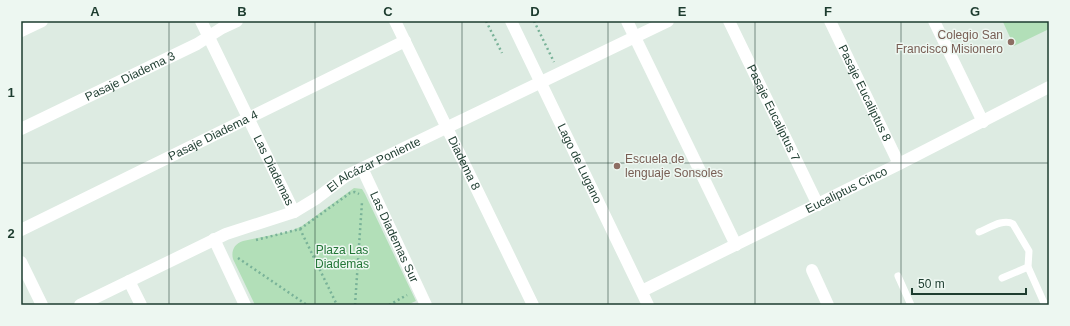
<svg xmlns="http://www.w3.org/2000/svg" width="1070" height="326" font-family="Arial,sans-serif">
  <rect width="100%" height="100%" fill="#ddebe2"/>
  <g fill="#b2dfb8">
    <path d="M1005 21H1049V29L1014 46 1003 22Z"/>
    <path d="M354 188 362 189 365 194 416 301 407 305H255L233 259C231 251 234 244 243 241L291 231 302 226Z"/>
  </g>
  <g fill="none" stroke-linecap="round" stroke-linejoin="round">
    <g stroke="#79b298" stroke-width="2.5" stroke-dasharray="2 3" stroke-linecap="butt">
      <path d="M486 21 502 53"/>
      <path d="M534 21 554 62"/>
      <path d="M300 229 350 193 355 192 359 194"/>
      <path d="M256 240 300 229 337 305"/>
      <path d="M238 258 307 305"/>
      <path d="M355 305 362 202"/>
      <path d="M389 305 407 295"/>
    </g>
    <g stroke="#fff" stroke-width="7">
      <path d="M979 232C989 228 1004 218 1013 224L1029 251 1028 267 1045 305"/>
      <path d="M898 276 911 305"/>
      <path d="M1002 278 1028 267"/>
    </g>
    <g stroke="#fff" stroke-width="12">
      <path id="s1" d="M201 21 294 212"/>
      <path id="s2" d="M395 21 533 305"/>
      <path id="s3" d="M511 21 648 305"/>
      <path d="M627 21 736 245"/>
      <path id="s4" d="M729 21 818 205"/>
      <path id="s5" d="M830 21 899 164"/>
      <path d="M934 21 983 122"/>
      <path d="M21 31 42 21"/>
      <path id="s6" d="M21 129 197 44 222 28 237 21"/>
      <path id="s7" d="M362 168 426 305"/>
      <path id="s8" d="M21 230 405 41"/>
      <path d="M214 239 245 305"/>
      <path d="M21 262 42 305"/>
      <path d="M812 270 828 305"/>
      <path d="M129 281 141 305"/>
      <path id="s9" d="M642 291 899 164 1049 87"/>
      <path id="s10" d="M80 305 226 234 294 212 317 198 346 176 668 21"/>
    </g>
  </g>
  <path fill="none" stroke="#1d3c2f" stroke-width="1" stroke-opacity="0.55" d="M169 21V305M315 21V305M462 21V305M608 21V305M755 21V305M901 21V305M21 163H1049"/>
  <g fill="#8d6e63" stroke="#edf7f1" stroke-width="1.5">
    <circle cx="1011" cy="42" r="4"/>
    <circle cx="617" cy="166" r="4"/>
  </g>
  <g text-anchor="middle" stroke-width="3" stroke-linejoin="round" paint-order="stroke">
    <g font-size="12" fill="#785e54" stroke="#edf7f1" text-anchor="end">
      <text x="1003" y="39">Colegio San<tspan x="1003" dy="14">Francisco Misionero</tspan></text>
      <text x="625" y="163" text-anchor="start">Escuela de<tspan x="625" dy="14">lenguaje Sonsoles</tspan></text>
    </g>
    <g font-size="12" fill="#1d3c2f" stroke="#edf7f1">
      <text dy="4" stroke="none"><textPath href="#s6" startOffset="121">Pasaje Diadema 3</textPath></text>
      <text dy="4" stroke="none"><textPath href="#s5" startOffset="80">Pasaje Eucaliptus 8</textPath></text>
      <text dy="4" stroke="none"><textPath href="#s4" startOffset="102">Pasaje Eucaliptus 7</textPath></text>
      <text dy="4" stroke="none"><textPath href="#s8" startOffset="214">Pasaje Diadema 4</textPath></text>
      <text dy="4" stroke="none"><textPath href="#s2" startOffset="158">Diadema 8</textPath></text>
      <text dy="4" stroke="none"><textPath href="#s3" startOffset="158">Lago de Lugano</textPath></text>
      <text dy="4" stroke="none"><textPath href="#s10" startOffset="327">El Alcázar Poniente</textPath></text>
      <text dy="4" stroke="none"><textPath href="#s1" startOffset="166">Las Diademas</textPath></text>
      <text dy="4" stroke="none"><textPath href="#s9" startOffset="228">Eucaliptus Cinco</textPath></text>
      <text dy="4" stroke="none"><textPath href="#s7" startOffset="76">Las Diademas Sur</textPath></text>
    </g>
    <g font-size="12" fill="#237637" stroke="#edf7f1">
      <text x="342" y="254">Plaza Las<tspan x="342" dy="14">Diademas</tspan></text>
    </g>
  </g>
  <rect width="1070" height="326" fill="none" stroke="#edf7f1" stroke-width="44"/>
  <path d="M912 288v6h114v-6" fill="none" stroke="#1d3c2f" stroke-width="2"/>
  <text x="918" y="288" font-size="12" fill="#1d3c2f" stroke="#edf7f1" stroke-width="3" paint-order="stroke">50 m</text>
  <rect x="22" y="22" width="1026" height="282" fill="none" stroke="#1d3c2f" stroke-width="1.5"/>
  <g font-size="13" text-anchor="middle" font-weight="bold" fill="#1d3c2f">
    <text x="95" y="16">A</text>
    <text x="242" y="16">B</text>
    <text x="388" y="16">C</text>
    <text x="535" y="16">D</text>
    <text x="682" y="16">E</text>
    <text x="828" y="16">F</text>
    <text x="975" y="16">G</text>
    <text x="11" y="97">1</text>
    <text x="11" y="238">2</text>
  </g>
</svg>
